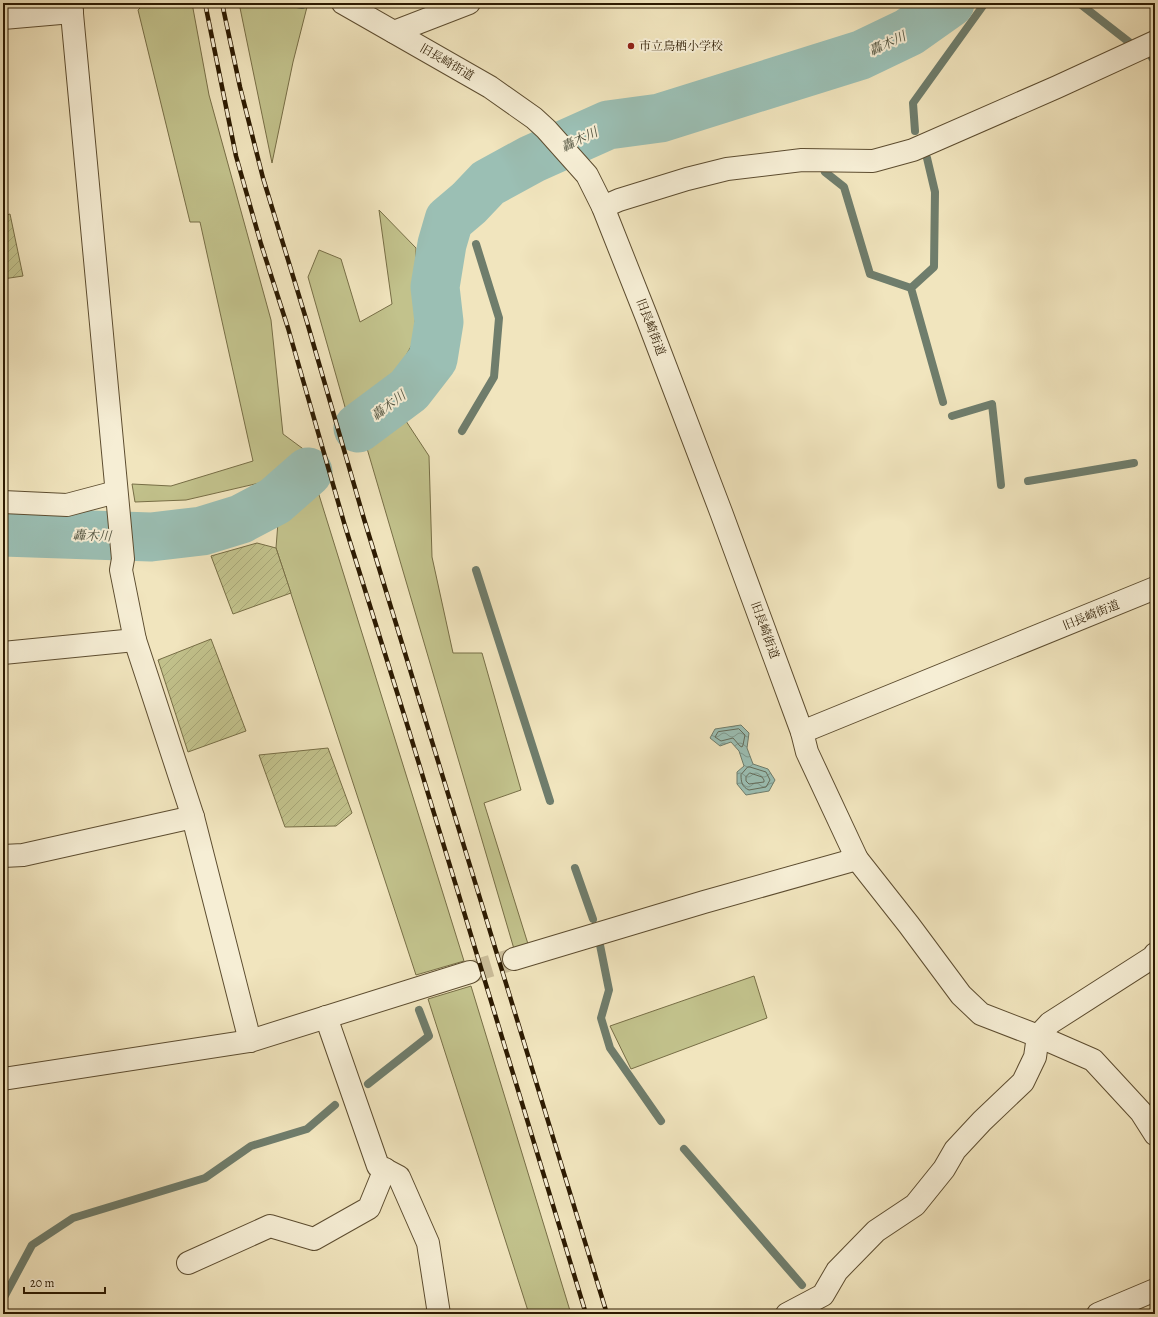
<svg xmlns="http://www.w3.org/2000/svg" width="1158" height="1317" font-family="Alegreya,'Noto Serif JP',serif">
  <defs>
    <pattern id="garden-furrows" width="10" height="10" patternUnits="userSpaceOnUse"><rect width="10" height="10" fill="#c2c28c"/><path d="M-1 1l2-2M0 10L10 0M9 11l2-2" fill="none" stroke="#a7a677"/></pattern>
    <pattern id="water-waves" width="16" height="10" patternUnits="userSpaceOnUse"><rect width="16" height="10" fill="#9bbfb4"/><path d="M0 5q4-4 8 0t8 0" fill="none" stroke="#7f9a90"/></pattern>
  </defs>
  <rect width="100%" height="100%" fill="#f1e5be"/>
  <filter id="stains"><feTurbulence type="fractalNoise" baseFrequency=".005" numOctaves="4"/><feColorMatrix values="0 0 0 0 .2 0 0 0 0 .09 0 0 0 0 .02 0 0 0 .5 -.17"/></filter>
  <radialGradient id="worn" r=".72"><stop offset=".6" stop-color="#630" stop-opacity="0"/><stop offset="1" stop-color="#630" stop-opacity=".3"/></radialGradient>
  <g fill="#c2c28c" stroke="#776e46">
    <path d="M145 3H192L209 95 271 320 283 434 306 451 268 481 186 500 135 502 132 484 171 486 253 461 200 222H190L138 10Z"/>
    <path d="M239 3H308L293 62 272 163Z"/>
    <path d="M379 210 416 248 415 339 396 374 349 421 308 277 319 250 341 259 360 322 392 304Z"/>
    <path d="M402 415 429 456 432 557 453 653H482L521 790 484 803 528 944 514 949 366 445Z"/>
    <path d="M315 482 464 961 416 975 276 548 279 509Z"/>
    <path d="M754 976 767 1018 631 1069 610 1026Z"/>
    <path d="M471 986 571 1314H529L428 999Z"/>
  </g>
  <g fill="url(#garden-furrows)" stroke="#776e46">
    <path d="M10 214 23 276 3 279V216Z"/>
    <path d="M257 543 276 548 291 593 233 614 211 556Z"/>
    <path d="M211 639 246 731 188 752 158 660Z"/>
    <path d="M328 748 352 813 336 826 285 827 259 755Z"/>
  </g>
  <path fill="url(#water-waves)" stroke="#6f7d6c" d="M741 725 749 733 747 748 753 764 768 769 775 780 769 791 746 795 737 784V772L744 766 739 751 731 742 720 746 710 738 715 729Z"/>
  <g fill="none" stroke-linecap="round" stroke-linejoin="round">
    <g stroke="#646c5a" stroke-width="1">
      <path d="M739 729 745 735 743 745 742 747 740 746 733 738 721 741 715 737 718 732Z"/>
      <path d="M748 767H750L766 772 770 780 766 787 749 790C742 787 741 782 741 775Z"/>
      <path d="M750 773 762 777 764 780V782L749 784 746 781V777Z"/>
    </g>
    <g stroke="#6f7d6c" stroke-width="8">
      <path d="M292 3 302 5"/>
      <path d="M1079 3 1129 42"/>
      <path d="M1151 56 1155 62"/>
      <path d="M915 131 913 103 985 3"/>
      <path d="M927 158 935 192 934 267 911 288 943 402"/>
      <path d="M825 172 844 187 870 274 911 288"/>
      <path d="M952 416 992 404 1001 485"/>
      <path d="M462 431 494 377 499 318 476 244"/>
      <path d="M1028 481 1134 463"/>
      <path d="M476 570 550 801"/>
      <path d="M575 868 593 919"/>
      <path d="M600 945 609 990 601 1018 610 1048 661 1121"/>
      <path d="M368 1084 429 1036 419 1010"/>
      <path d="M684 1149 802 1285"/>
      <path d="M3 1299 32 1245 73 1218 205 1178 251 1146 307 1129 335 1105"/>
    </g>
    <g stroke="#9bbfb4" stroke-width="49">
      <path d="M358 428 409 390 433 359 439 322 435 287 442 244 449 220 469 203 488 183 532 159 608 125 660 118 861 55 909 32 950 3"/>
      <path d="M3 532 151 537 202 531 241 519 275 501 308 472"/>
    </g>
    <path stroke="#cabc98" stroke-width="22" stroke-dasharray="22 11" stroke-linecap="butt" d="M470 972 514 959"/>
    <g stroke="#5d4d30" stroke-width="24">
      <g id="minor">
        <path d="M71 3 123 559 121 570 135 640 193 817 250 1041"/>
        <path d="M343 3 490 87 534 118 546 129 587 175 603 207 647 318 721 512 802 732 807 752 857 859 909 925 961 995 981 1014 1038 1036 1093 1060 1141 1112 1155 1134"/>
        <path d="M3 18 72 12"/>
        <path d="M394 32 469 3"/>
        <path d="M603 207 619 200 687 179 727 169 802 160 873 161 913 150 1057 87 1155 42"/>
        <path d="M3 502 67 505 116 492"/>
        <path d="M3 653 135 640"/>
        <path d="M802 732 1155 588"/>
        <path d="M3 856 23 855 193 817"/>
        <path d="M514 959 704 902 857 859"/>
        <path d="M326 1017 378 1166 399 1177 428 1243 439 1314"/>
        <path d="M3 1079 250 1041 470 972"/>
        <path d="M188 1263 270 1226 314 1239 369 1208 385 1169"/>
        <path d="M787 1314 823 1295 837 1271 876 1231 915 1205 944 1169 955 1150 982 1121 1023 1082 1035 1057 1038 1036 1050 1023 1153 957 1155 954"/>
        <path d="M1098 1314 1155 1290"/>
      </g>
    </g>
    <use href="#minor" stroke="#f6eed5" stroke-width="22"/>
    <g stroke="#2c1a01" stroke-width="4.5">
      <g id="rail">
        <path d="M205 3 236 156 261 244 288 328 345 526 406 721 586 1314"/>
        <path d="M222 3 240 87 263 178 307 322 364 519 607 1314"/>
      </g>
    </g>
    <use href="#rail" stroke="#f6eed5" stroke-width="3" stroke-dasharray="9" stroke-linecap="butt"/>
  </g>
  <circle fill="#8f2418" stroke="#f6eed5" stroke-width="1.5" cx="631" cy="46" r="4"/>
  <g text-anchor="middle" stroke-width="4" stroke-linejoin="round" paint-order="stroke">
    <g font-size="12" fill="#2c1a01" stroke="#f6eed5" text-anchor="start">
      <text x="639" y="50">市立鳥栖小学校</text>
    </g>
    <g font-size="12" fill="#2c1a01" stroke="#f6eed5">
      <text transform="translate(447 62) rotate(30)" y="4">旧長崎街道</text>
      <text transform="translate(651 327) rotate(69)" y="4">旧長崎街道</text>
      <text transform="translate(1091 615) rotate(-22)" y="4">旧長崎街道</text>
      <text transform="translate(765 630) rotate(70)" y="4">旧長崎街道</text>
    </g>
    <g font-size="13" font-style="italic" fill="#535440" stroke="#f6eed5">
      <text transform="translate(887 43) rotate(-25)" y="5">轟木川</text>
      <text transform="translate(579 139) rotate(-26)" y="5">轟木川</text>
      <text transform="translate(388 405) rotate(-37)" y="5">轟木川</text>
      <text transform="translate(92 535) rotate(2)" y="5">轟木川</text>
    </g>
  </g>
  <rect width="1158" height="1317" fill="none" stroke="#f1e5be" stroke-width="16"/>
  <rect x="4" y="4" width="1150" height="1309" fill="none" stroke="#2c1a01" stroke-width="2"/>
  <rect x="8" y="8" width="1142" height="1301" fill="none" stroke="#2c1a01"/>
  <path d="M24 1287v6h81v-6" fill="none" stroke="#2c1a01" stroke-width="2"/>
  <text x="30" y="1287" font-size="12" fill="#2c1a01" stroke="#f6eed5" stroke-width="3" paint-order="stroke">20 m</text>
  <rect width="100%" height="100%" filter="url(#stains)"/>
  <rect width="100%" height="100%" fill="url(#worn)"/>
</svg>
